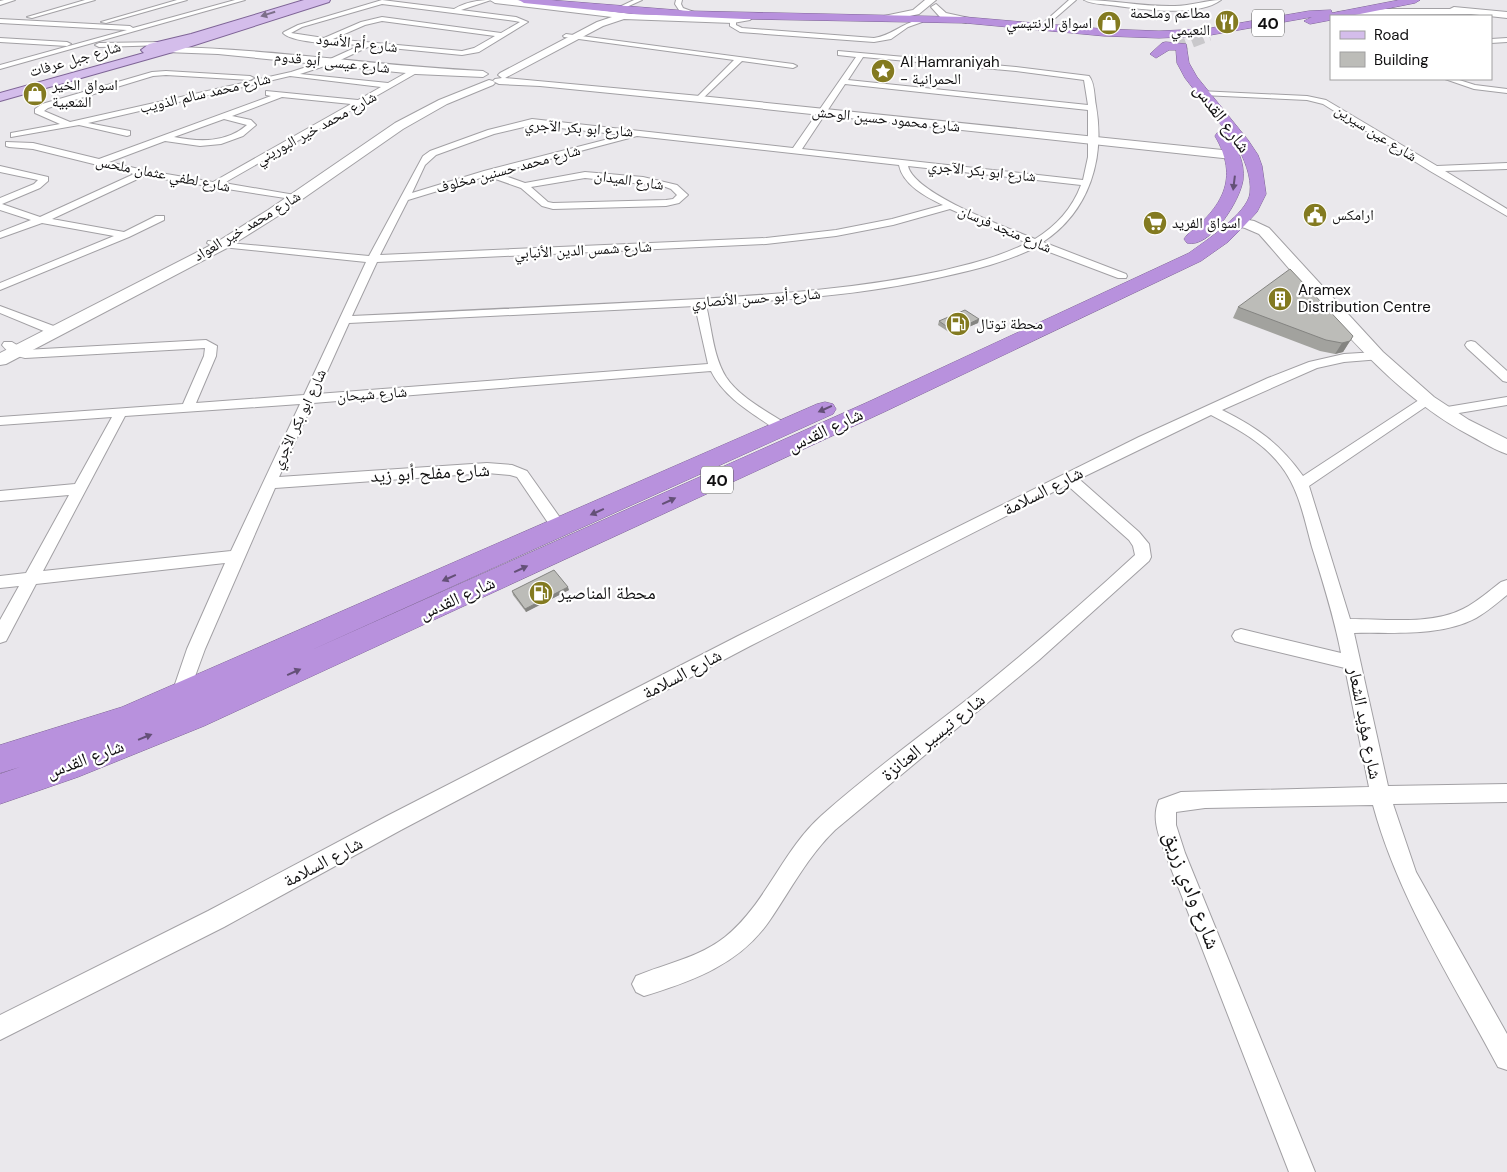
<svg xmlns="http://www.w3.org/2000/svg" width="1507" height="1172" font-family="'DM Sans','Noto Naskh Arabic',sans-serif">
  <rect width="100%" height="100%" fill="#eae8ec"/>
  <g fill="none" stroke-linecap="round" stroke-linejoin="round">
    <path stroke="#c9c8cb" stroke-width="12" stroke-dasharray="12 6" stroke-linecap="butt" d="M1175 48 1209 35"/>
    <g stroke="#a2a0a4" stroke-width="2">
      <g id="street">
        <path d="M4 0H15L0 5V1Z"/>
        <path d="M85 0H95L32 18 27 17Z"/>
        <path d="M177 0H187L106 23 101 22Z"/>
        <path d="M235 0H245L0 69V65L127 30 0 23V19L130 26 133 28Z"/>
        <path d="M382 0 454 9C466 2 478 0 491 0L461 10 516 17 528 22 479 52 462 55 370 46 334 63 300 74 388 83 413 69 420 71 224 183 295 195 298 196V200L144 176 52 219 124 232 156 216H164V220L129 237 0 290V283L114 236 42 223 0 238V232L31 220 0 210V198L34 184 38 180 0 172V166L48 177V181L40 188 2 204 40 217 134 174 33 149 9 147 6 146V142L33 143 99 159 271 96 266 95V91L358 100 381 87 290 76 88 123 130 131V135L127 136 79 125 11 137V133L60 124 35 113V109L42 104 152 72 166 71 250 76 254 78 250 80 166 75 153 76 48 108 44 111 70 122 291 72 328 60 361 45C343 44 294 44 283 33L284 32 298 25ZM382 4 515 21 520 22 501 33 382 17 361 22 324 38 291 33 302 27ZM382 21 495 36 474 48 462 51 333 39 365 25ZM282 97 351 104 213 182 143 170 109 162 165 141 200 146 221 144 243 136 256 125 251 120 232 116ZM224 119 247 125C226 143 200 142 174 137Z"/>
        <path d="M634 0H642L620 10 615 9Z"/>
        <path d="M676 0H682L681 4 683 8 694 12V14L679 10 675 4Z"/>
        <path d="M1069 0H1076L1045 27H1041V25Z"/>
        <path d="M1084 0C1114 0 1144 7 1175 6 1191 6 1206 0 1221 0 1197 18 1139 9 1110 5 1102 4 1091 4 1084 0Z"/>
        <path d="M733 18 736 20V25L742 28 874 38C891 36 902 23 919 20L922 22 908 27 891 39 874 42 740 32 730 26V20Z"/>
        <path d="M566 34 793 64 797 66 793 68 742 61 700 101H697V97L734 60 564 37 563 36Z"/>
        <path d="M0 38 67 42 71 44 67 46 0 42Z"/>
        <path d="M1507 38V42L1491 43V39Z"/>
        <path d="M164 42 168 44 166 45 99 47 95 45 99 43Z"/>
        <path d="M838 51 1016 67 1089 76C1095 83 1094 96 1096 106 1105 158 1090 211 1043 242L1126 274 1127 276 1126 278H1118L1036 247C1007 262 974 270 942 277 864 295 785 300 706 305 712 329 713 356 726 377 740 398 767 411 788 425L790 428 788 431H778C754 414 725 399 711 371L313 403 279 477 487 463 512 465 527 471 568 529 565 533 560 534 555 533 517 477 510 475 487 473 275 488 205 649 186 701 180 704 174 701 171 696 187 649 225 563 36 584 6 641 0 643V620L19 586 0 588V576L26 573 69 495 0 501V491L75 484 112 417 0 425V417L183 404 204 356 205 348 25 358C16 356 8 353 2 345L4 342H12L25 350 206 340 217 346 216 356 196 403 304 395 366 262 212 246 207 243 208 241 369 256 423 156 430 151 488 130 532 119 793 148 856 57 838 55ZM863 57 1016 71 1084 80 1088 105 848 80ZM845 84 1088 110V157L1083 180 802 149ZM532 125 624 135 484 171 412 193 425 165 436 155 494 134ZM637 136 899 165C903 185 926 197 943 205L892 219 836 230 766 238 380 255 408 200 487 176 521 188 542 206 553 209 666 206 679 203 688 195 677 185 643 177 585 172 525 183 497 173ZM908 166 1081 185C1072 209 1056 226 1035 239 1008 228 914 194 908 166ZM585 178 663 186 671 189 677 195 673 199 666 200 553 203 548 202 531 187ZM950 209 1027 243C1000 257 970 264 941 271 862 288 781 294 700 299 584 305 468 311 352 316L377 262 766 244 836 236 893 225ZM695 306 708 364 317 394 349 323ZM300 404 231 551 43 571 125 416Z"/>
        <path d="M1445 79H1456L1475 85 1507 89V93L1474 89Z"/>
        <path d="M1199 91 1307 96 1326 100 1437 166 1507 163V169L1445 171 1507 209V216L1430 171 1323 104 1307 100 1202 95H1199Z"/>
        <path d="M0 306 59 328 61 331 55 335 51 334 0 313Z"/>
        <path d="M1471 341 1475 342 1507 371V382L1503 381 1467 348 1465 345 1467 342Z"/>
        <path d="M1377 352 1381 353 1383 356 1381 359 1344 362 1317 368 1222 410C1258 428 1279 443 1303 476L1422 398H1432L1434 401 1309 486 1350 619C1384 619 1433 625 1463 609 1477 602 1489 591 1501 582L1507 580V595C1497 603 1487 612 1476 618 1440 637 1394 632 1354 633L1388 786 1507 784V802L1393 804 1416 872 1507 1034V1070L1498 1067C1453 982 1398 898 1373 805L1205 808 1176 812V825L1185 853 1315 1172H1289L1165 853C1159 836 1151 818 1159 800L1181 792 1369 787 1345 668 1241 643 1235 641 1232 636 1235 631 1241 629 1341 653C1334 617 1323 582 1312 547 1304 518 1299 489 1281 466 1263 442 1236 428 1211 415L1079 479 1139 532 1149 544 1151 557 1149 561 1039 660 835 830C808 856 791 889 770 920 740 964 693 981 644 996L636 992 632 984 636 976C667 963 698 958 725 937 766 904 782 851 821 816 868 774 919 737 969 698 1026 652 1081 605 1135 555L1133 546 1129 540 1067 485 750 646 401 830 224 927 0 1040V1015L208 911 387 816 738 636 1139 437 1268 378 1309 362 1344 354Z"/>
        <path d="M1507 397V405L1441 416 1434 412 1441 408Z"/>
      </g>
    </g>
    <g stroke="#a2a0a4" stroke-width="2">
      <g id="secondary">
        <path d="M490 0H517L632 14 733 17 747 15 752 18 750 20 733 23 624 19 603 26 505 78 700 96 1232 151 1239 155 1232 159 700 102 540 86 499 84 493 81 495 79 502 78 498 75 500 73 597 22 612 17 495 3Z"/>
        <path d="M925 0H936L919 14 887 21 882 18 884 16 913 10Z"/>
        <path d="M936 4 946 13 969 18 971 20 966 23 940 17 931 7Z"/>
        <path d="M1454 7 1507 12V18L1471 14 1333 15 1338 12 1386 9H1450Z"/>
        <path d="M169 47C274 49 378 66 483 71L488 74 483 77 416 74 218 54 165 52 164 50Z"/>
        <path d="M489 80 493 81 495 83 493 85 447 104 403 129 278 216 227 248 6 364 0 365V353L217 242 268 210 395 123 439 100Z"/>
        <path d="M1238 218 1254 221 1269 228 1383 352 1434 397 1469 420 1507 439V454C1495 450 1484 443 1473 437 1386 392 1323 306 1259 234L1245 228 1233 225 1231 222 1233 219Z"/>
      </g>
    </g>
    <g stroke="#7e6496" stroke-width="2">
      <path id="primary" d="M304 0H330L329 2 173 52 0 101V93L144 53 141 50 149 44 191 34Z"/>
    </g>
    <g stroke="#7e6496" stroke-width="1">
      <g id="highway">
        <path d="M519 0H550L689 11 965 17 1104 29 1159 31 1205 29 1309 11 1331 10 1332 13 1399 0H1420L1415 3 1350 16H1331V20L1310 24 1304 21 1312 17 1205 36 1159 38 1104 36 965 23 744 19 634 14 524 3Z"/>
        <path d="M1166 42 1186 44 1189 63 1197 77 1248 140 1258 155 1262 166 1266 194 1257 212 1244 226 1228 242 1201 261 884 412 204 726 78 777 0 804V774L20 767 0 773V745L122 707 817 404 825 402 833 404 836 409 833 414 307 652 868 402 1189 253C1204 242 1248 213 1250 193 1252 177 1244 158 1236 144L1185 78 1177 63 1176 50H1169L1156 58 1150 54 1162 43Z"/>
        <path d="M1222 132 1227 133C1237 147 1245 162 1243 180 1240 201 1210 249 1187 243L1184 239 1187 235C1222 207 1240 179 1215 136L1217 133Z"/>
      </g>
    </g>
    <use href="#street" fill="#fff" fill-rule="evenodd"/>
    <use href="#secondary" fill="#fff" fill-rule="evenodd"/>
    <use href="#primary" fill="#d4bdeb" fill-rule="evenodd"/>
    <use href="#highway" fill="#b891dd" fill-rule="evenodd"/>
  </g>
  <g fill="#a2a29e">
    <path d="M1238 307 1353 336 1343 352 1335 354 1320 351 1233 318Z"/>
    <path d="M979 319 978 323 952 334 938 325 939 321Z"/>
    <path d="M569 590 526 612 513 595 512 591Z"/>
  </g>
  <g fill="#848481">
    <path d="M979 319 978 323 952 334 953 331Z"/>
    <path d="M1350 341 1343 352 1335 354 1342 343Z"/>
    <path d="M568 587 569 590 526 612 525 609Z"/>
  </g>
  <g fill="#bcbcb8" stroke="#848481">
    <path d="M1290 269 1353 336 1350 341 1342 343 1326 340 1238 307Z"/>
    <path d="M965 310 979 319 953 331 939 321Z"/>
    <path d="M554 570 568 587 525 609 512 591Z"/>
  </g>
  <defs><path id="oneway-solid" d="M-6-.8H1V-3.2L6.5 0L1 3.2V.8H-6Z" transform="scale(1.25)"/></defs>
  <use fill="#7c6f89" href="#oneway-solid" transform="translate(268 14) rotate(163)"/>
  <g fill="#645077">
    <use href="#oneway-solid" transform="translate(1234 183) rotate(97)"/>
    <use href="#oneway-solid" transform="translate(825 409) rotate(156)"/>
    <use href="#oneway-solid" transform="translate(669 501) rotate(-25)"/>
    <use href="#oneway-solid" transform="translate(597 512) rotate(156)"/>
    <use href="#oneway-solid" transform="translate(521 569) rotate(-25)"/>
    <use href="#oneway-solid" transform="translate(449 578) rotate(156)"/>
    <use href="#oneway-solid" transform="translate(294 672) rotate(-24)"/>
    <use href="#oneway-solid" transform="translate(145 737) rotate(-22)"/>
  </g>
  <defs>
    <g id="restaurant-disc" transform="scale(1.25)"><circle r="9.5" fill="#837a20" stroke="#fff"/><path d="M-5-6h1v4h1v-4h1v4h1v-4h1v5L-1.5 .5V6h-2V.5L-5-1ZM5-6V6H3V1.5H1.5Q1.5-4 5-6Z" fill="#fff"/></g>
    <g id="shop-disc" transform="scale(1.25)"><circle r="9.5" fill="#837a20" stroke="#fff"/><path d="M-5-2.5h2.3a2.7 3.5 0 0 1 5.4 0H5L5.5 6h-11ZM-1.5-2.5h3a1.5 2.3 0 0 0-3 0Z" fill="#fff"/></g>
    <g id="sight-disc" transform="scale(1.25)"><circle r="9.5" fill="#837a20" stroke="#fff"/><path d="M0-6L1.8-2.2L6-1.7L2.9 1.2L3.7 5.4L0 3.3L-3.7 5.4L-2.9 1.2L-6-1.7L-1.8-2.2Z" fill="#fff"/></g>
    <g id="civic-disc" transform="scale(1.25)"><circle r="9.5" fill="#837a20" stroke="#fff"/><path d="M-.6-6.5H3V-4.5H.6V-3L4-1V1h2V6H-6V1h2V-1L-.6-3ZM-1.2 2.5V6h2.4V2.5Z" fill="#fff"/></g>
    <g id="supermarket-disc" transform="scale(1.25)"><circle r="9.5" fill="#837a20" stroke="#fff"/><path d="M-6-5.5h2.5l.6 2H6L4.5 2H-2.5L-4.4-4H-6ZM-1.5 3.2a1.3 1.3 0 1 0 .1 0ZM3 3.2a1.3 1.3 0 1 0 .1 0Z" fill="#fff"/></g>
    <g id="building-disc" transform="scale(1.25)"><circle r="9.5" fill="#837a20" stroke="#fff"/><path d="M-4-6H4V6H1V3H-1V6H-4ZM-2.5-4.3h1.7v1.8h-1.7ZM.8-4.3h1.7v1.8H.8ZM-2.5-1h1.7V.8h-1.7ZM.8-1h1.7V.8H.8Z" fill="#fff"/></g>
    <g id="fuel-disc" transform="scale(1.25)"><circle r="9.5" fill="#837a20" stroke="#fff"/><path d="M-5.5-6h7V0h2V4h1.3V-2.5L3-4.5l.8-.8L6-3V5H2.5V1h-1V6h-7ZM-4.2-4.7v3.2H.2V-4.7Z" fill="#fff"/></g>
  </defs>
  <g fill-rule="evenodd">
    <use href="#restaurant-disc" x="1227" y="22"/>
    <use href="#shop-disc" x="1109" y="23"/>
    <use href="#sight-disc" x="883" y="71"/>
    <use href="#shop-disc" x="35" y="94"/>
    <use href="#civic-disc" x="1315" y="215"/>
    <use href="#supermarket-disc" x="1155" y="223"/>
    <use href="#building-disc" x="1280" y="299"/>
    <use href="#fuel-disc" x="958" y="324"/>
    <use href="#fuel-disc" x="541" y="593"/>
  </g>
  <g text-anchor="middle" stroke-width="4.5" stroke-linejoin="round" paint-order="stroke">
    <g font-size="15" fill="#111011" stroke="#fff" text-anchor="start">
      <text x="1210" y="18" text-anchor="end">مطاعم وملحمة<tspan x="1210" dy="17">النعيمي</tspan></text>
      <text x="1092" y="28" text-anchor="end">اسواق الرنتيسي</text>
      <text x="900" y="67">Al Hamraniyah<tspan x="900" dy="17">- الحمرانية</tspan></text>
      <text x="52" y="90">اسواق الخير<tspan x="52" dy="17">الشعبية</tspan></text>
      <text x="1332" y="220">ارامكس</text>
      <text x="1172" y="228">اسواق الفريد</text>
      <text x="1298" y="295">Aramex<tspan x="1298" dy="17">Distribution Centre</tspan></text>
      <text x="976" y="329">محطة توتال</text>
    </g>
    <g font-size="15" fill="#111011" stroke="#fff">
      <text transform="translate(357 43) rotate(6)" y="5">شارع أم الأسود</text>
      <text transform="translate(75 59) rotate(-16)" y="5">شارع جبل عرفات</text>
      <text transform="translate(332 62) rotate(6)" y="5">شارع عيسى أبو قدوم</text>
      <text transform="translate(205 93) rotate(-13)" y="5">شارع محمد سالم الذويب</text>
      <text transform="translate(886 119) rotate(6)" y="5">شارع محمود حسين الوحش</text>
      <text transform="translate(316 128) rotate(-29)" y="5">شارع محمد خير البوريني</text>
      <text transform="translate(579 128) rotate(4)" y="5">شارع ابو بكر الآجري</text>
      <text transform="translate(1376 133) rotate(32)" y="5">شارع عين سيرين</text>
      <text transform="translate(508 169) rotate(-15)" y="5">شارع محمد حسنين مخلوف</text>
      <text transform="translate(982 171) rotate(6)" y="5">شارع ابو بكر الآجري</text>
      <text transform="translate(163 174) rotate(11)" y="5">شارع لطفي عثمان ملحس</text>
      <text transform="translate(629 180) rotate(8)" y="5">شارع الميدان</text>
      <text transform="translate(247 226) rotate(-31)" y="5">شارع محمد خير العواد</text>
      <text transform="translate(1005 229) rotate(23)" y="5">شارع منجد فرسان</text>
      <text transform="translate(583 250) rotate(-3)" y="5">شارع شمس الدين الأنبابي</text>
      <text transform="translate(756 298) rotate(-4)" y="5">شارع أبو حسن الأنصاري</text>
      <text transform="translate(372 394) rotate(-4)" y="5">شارع شيحان</text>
      <text transform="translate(299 419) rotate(-65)" y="5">شارع ابو بكر الآجري</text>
    </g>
    <g fill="#fff" stroke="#585858" stroke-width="1">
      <rect x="1252" y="9.5" width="32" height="27" rx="4"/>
      <rect x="701" y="466.5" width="32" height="27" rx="4"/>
    </g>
    <g font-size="16" font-weight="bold" fill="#111011">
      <text x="1268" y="29">40</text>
      <text x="717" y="486">40</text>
    </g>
    <g font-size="18" fill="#111011" stroke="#fff">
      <text transform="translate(1222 118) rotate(53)" y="6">شارع القدس</text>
      <text transform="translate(825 430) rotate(-25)" y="6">شارع القدس</text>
      <text transform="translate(430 473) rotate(-3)" y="6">شارع مفلح أبو زيد</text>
      <text transform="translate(1043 491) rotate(-27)" y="6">شارع السلامة</text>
      <text transform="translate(457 598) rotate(-24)" y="6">شارع القدس</text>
      <text transform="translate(682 674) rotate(-28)" y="6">شارع السلامة</text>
      <text transform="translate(1365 723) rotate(79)" y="6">شارع مؤيد الشعار</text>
      <text transform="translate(933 737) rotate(-39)" y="6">شارع تيسير العنانزة</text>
      <text transform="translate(85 759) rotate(-20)" y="6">شارع القدس</text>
      <text transform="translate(323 862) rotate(-28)" y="6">شارع السلامة</text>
    </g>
    <g font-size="18" fill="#111011" stroke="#fff" text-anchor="start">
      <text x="558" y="599">محطة المناصير</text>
    </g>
    <g font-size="21" fill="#111011" stroke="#fff">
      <text transform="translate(1192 890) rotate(69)" y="7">شارع وادي زريق</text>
    </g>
  </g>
  <rect x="1330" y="15" width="162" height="65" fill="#ffffff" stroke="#a09fa0"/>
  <rect x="1340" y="31" width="25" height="8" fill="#d4bdeb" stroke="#a09fa0"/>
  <text x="1374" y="40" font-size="15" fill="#111011">Road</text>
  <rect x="1340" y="52" width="25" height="15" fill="#bcbcb8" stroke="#a09fa0"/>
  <text x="1374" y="65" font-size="15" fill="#111011">Building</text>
</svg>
